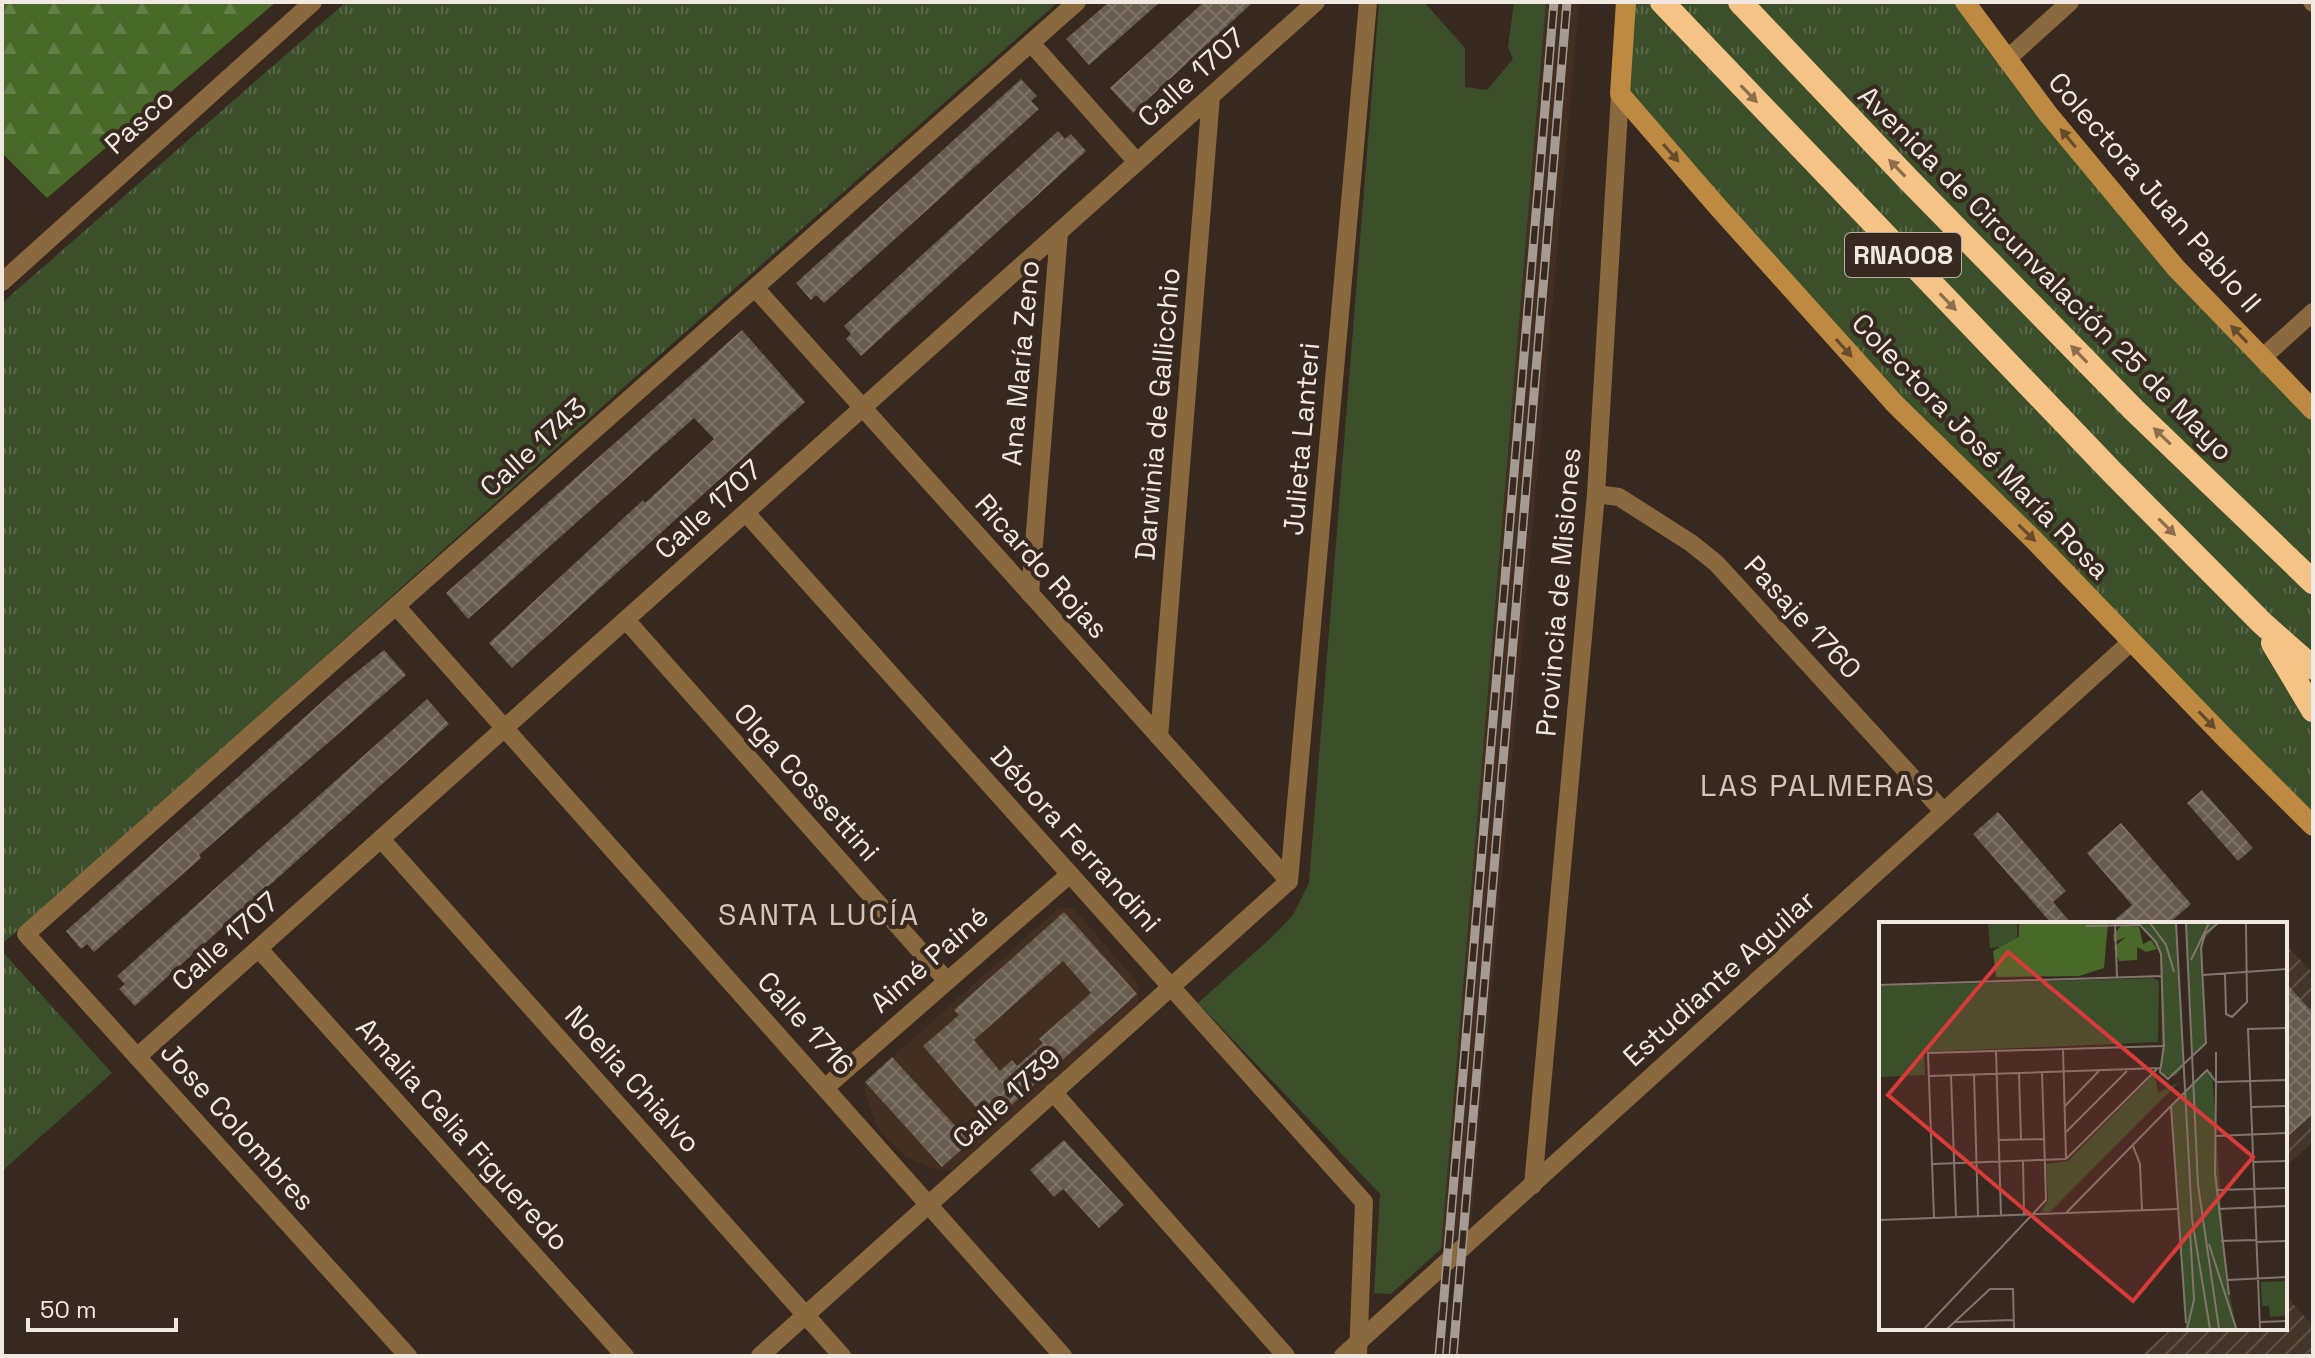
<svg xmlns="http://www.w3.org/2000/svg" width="2315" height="1358" font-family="'Space Grotesk',sans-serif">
  <defs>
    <pattern id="industrial-furrows" width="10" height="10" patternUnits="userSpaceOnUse" patternTransform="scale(2)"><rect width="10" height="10" fill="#433528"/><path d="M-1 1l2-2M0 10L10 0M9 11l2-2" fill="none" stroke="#5f5247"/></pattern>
    <pattern id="grass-tufts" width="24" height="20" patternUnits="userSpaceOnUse" patternTransform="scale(2)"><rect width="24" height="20" fill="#3b4f2a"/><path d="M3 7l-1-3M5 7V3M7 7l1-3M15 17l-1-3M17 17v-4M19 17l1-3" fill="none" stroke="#586849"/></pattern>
    <pattern id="forest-firs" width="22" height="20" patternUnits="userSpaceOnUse" patternTransform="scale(2)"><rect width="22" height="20" fill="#496928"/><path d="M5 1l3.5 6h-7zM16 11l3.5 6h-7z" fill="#647e47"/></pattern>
    <pattern id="building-cross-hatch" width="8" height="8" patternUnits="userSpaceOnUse" patternTransform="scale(2)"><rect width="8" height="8" fill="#685c4e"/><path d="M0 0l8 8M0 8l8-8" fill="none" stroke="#7e7367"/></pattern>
  </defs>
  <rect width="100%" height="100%" fill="#372920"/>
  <g fill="url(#industrial-furrows)">
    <path d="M2285 944 2313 973V1142L2285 1167Z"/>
    <path d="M2285 1295 2313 1326V1356H2141L2172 1328H2285Z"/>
  </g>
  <g fill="#432f22">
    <path d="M1546 2H1579L1471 1224 1441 1249Z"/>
    <path d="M1059 908H1073L1138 983V1004L952 1170 931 1168 905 1156 884 1135 876 1123 866 1096 865 1082Z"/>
  </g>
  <g fill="url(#grass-tufts)">
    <path d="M346 2H1058L673 343 171 795 2 944V303Z"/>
    <path d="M1626 2H1965L2006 60 2313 410V826L2032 538 1620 94Z"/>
    <path d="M2 951 112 1073 2 1171Z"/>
  </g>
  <path fill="url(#forest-firs)" d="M2 2H276L47 198 2 153Z"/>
  <path fill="#3b4f2a" d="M1379 2H1424L1465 48V87L1487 90 1513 59 1508 47 1514 2H1546L1441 1249 1391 1294 1374 1293 1380 1194 1198 1003 1272 937 1293 915 1309 883Z"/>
  <g fill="url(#building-cross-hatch)" fill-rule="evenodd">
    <path d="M1109 2H1160L1089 65 1066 39Z"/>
    <path d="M1204 2H1253L1133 113 1110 88Z"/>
    <path d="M1021 79 1037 96 1031 101 1039 109 824 303 816 295 811 300 796 283Z"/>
    <path d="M1058 131 1065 139 1071 134 1086 151 861 356 846 339 851 334 844 326Z"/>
    <path d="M742 330 805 402 512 668 489 643 643 500 645 503 714 439 694 418 468 619 446 593Z"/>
    <path d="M384 650 406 675 199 855 201 858 94 952 87 944 81 949 66 931 344 682Z"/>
    <path d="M427 699 449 724 135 1006 119 989 125 984 117 976Z"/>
    <path d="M2202 790 2253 848 2238 861 2187 803Z"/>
    <path d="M1998 812 2066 891 2053 902 2072 924H2052L1973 834Z"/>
    <path d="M2121 823 2191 904 2168 924H2110L2132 905 2087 853Z"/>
    <path d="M1064 912 1137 994 990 1124 923 1046 959 1015 954 1010ZM1063 961 1091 993 1039 1039 1043 1043 1017 1066 1012 1060 1000 1071 974 1040Z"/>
    <path d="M2285 982 2313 1013V1114L2285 1139Z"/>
    <path d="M892 1057 970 1142 942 1167 865 1082Z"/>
    <path d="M1064 1140 1124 1205 1099 1228 1063 1189 1054 1197 1030 1170Z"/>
  </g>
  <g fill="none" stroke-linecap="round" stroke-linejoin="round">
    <g stroke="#8a693e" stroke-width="18">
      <path d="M2312 2 2313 3"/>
      <path d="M1031 43 1137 162"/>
      <path d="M2006 60 2070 2"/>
      <path d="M2 282 313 2"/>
      <path d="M755 288 1289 881"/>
      <path d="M2262 358 2313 312"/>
      <path d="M1596 494 1619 497 1691 543 1716 563 1943 811"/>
      <path d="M746 513 1364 1202 1358 1356"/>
      <path d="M1030 594 1059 232"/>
      <path d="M396 606 1063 1356"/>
      <path d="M626 620 947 981"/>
      <path d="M1159 737 1211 96"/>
      <path d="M381 839 842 1356"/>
      <path d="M1289 881 1368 2"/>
      <path d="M259 949 625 1356"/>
      <path d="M137 1057 1316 2"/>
      <path d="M826 1087 1070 874"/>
      <path d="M1053 1092 1286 1356"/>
      <path d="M1533 1185 1596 494 1620 94"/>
      <path d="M408 1356 26 934 1077 2"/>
      <path d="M760 1356 1289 881"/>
      <path d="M1343 1356 2132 641"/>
    </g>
    <g stroke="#be8a41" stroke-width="20">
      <path d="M1626 2 1620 94 1717 206 1895 404 2032 538 2225 738 2313 826"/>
      <path d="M1965 2 2048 114 2176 268 2313 410"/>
    </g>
    <g stroke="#f4c385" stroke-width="24">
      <path d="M1662 2 2112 472 2262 623 2313 668"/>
      <path d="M1740 2 1907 178 2134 410 2313 582"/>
      <path d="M2273 643 2313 710"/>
    </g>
    <g stroke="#a69b93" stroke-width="9">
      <g id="rail">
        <path d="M1439 1356 1554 2"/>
        <path d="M1453 1356 1567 2"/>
      </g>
    </g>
    <use href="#rail" stroke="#372920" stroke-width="6" stroke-dasharray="18" stroke-linecap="butt"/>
  </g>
  <defs><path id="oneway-solid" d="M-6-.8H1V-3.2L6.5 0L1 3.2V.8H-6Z" transform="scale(2)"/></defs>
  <g fill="#8c6e4d">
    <use href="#oneway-solid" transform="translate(1749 94) rotate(46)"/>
    <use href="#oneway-solid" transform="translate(1897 168) rotate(-134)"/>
    <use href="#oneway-solid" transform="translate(1948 302) rotate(46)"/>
    <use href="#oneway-solid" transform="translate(2079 354) rotate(-134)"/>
    <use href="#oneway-solid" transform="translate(2162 436) rotate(-136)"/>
    <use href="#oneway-solid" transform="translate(2167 527) rotate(45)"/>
  </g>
  <g fill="#664b2c">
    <use href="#oneway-solid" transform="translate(2068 138) rotate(-130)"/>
    <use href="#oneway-solid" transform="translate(1671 153) rotate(49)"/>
    <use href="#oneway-solid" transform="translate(2239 334) rotate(-134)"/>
    <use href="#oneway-solid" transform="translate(1844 348) rotate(48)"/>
    <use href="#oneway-solid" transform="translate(2027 533) rotate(45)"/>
    <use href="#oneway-solid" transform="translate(2207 720) rotate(46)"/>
  </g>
  <g text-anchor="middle" stroke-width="8" stroke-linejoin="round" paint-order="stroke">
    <rect fill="#372920" stroke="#b9afa7" stroke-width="2" x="1845" y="233" width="116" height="44" rx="6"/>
    <g font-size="26" font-weight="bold" fill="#f1e8e1">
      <text x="1903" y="264">RNA008</text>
    </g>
    <g font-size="28" fill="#f1e8e1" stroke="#372920">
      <text transform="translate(1191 77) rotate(-42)" y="10">Calle 1707</text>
      <text transform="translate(139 121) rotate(-42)" y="10">Pasco</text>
      <text transform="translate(2155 192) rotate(49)" y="10">Colectora Juan Pablo II</text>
      <text transform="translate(2046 273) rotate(45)" y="10">Avenida de Circunvalación 25 de Mayo</text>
      <text transform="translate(1020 363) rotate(-85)" y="10">Ana María Zeno</text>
      <text transform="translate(1157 414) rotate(-85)" y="10">Darwinia de Gallicchio</text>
      <text transform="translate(1301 439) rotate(-85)" y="10">Julieta Lanteri</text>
      <text transform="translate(1981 446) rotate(46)" y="10">Colectora José María Rosa</text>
      <text transform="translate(533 447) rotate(-42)" y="10">Calle 1743</text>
      <text transform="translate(708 509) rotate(-42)" y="10">Calle 1707</text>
      <text transform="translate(1042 566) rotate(48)" y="10">Ricardo Rojas</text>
      <text transform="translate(1558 592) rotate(-85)" y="10">Provincia de Misiones</text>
      <text transform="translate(1803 617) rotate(47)" y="10">Pasaje 1760</text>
      <text transform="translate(807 782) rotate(48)" y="10">Olga Cossettini</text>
      <text transform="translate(1076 839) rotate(48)" y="10">Débora Ferrandini</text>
      <text transform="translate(225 941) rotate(-42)" y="10">Calle 1707</text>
      <text transform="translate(929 959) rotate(-41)" y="10">Aimé Painé</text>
      <text transform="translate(1719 978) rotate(-42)" y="10">Estudiante Aguilar</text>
      <text transform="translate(806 1023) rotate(48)" y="10">Calle 1716</text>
      <text transform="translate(633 1079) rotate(48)" y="10">Noelia Chialvo</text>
      <text transform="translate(1006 1098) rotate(-42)" y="10">Calle 1739</text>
      <text transform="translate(238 1126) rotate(48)" y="10">Jose Colombres</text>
      <text transform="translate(463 1134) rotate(48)" y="10">Amalia Celia Figueredo</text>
    </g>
    <g font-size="30" letter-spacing="2" fill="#d8c5b9" stroke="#372920">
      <text x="1818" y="796">LAS PALMERAS</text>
      <text x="819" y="925">SANTA LUCÍA</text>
    </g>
  </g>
  <g transform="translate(1879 922)">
    <rect width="408" height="408" fill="#372920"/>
    <path d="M109 1H138L139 24 111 26ZM236 1H297L304 146 296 154H283L282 32 264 4ZM307 1H339L323 20 327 121 314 135ZM274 56 280 59 279 120 45 130 46 153 0 155V64ZM324 150H333L347 358 358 407H307L292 184Z" fill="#3b4f2a"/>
    <path d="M140 1H229L225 46 200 54 117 55 114 29 140 15ZM243 3 260 5 264 22 272 18 278 27 267 30 258 25V38L240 39 235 25 247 15 235 20 234 13Z" fill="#496928"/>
    <path d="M276 151 279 171 300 160 171 290H162L169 278 167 242 189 239ZM408 359 406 394 391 395 390 384H383L382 360Z" fill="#3b4f2a"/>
    <path fill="none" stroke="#81756d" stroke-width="2" d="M236 1 238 55M271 1 287 23 295 50M297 1 313 297 331 407M307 1 319 263 340 407M312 38 330 1M346 52 347 92 353 95 368 80 367 1M324 53 408 47M0 63 283 54M285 124 281 150 289 157 327 121 322 26 326 12 339 1M184 127 187 236M117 129 122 293M337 130V160L408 158M140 151 142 218M95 152 99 294M72 153 77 295M50 154 282 146M186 184 220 149M372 185 408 184M187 210 248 149M336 214 408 211M120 218 165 217M254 224 261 242 263 288M187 237 278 147M144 239 145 293M374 240 408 239M53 242 187 237M338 268 408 266M339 287 408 284M187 291 292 184M55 296 49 131 285 124 282 32 277 20 261 3 207 4M0 298 298 287M342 319 377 318M377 320 408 319M330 322 357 406M348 358 408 355M76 400 135 398M381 400 408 399M307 401 292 184 328 148 337 160 336 251 350 373M45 407 167 278 163 150M68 407 111 367H134L135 407M308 407 315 378 311 309M381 407 369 107 408 106"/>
    <path fill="#d93b3a" fill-opacity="0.15" stroke="#d93b3a" stroke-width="4" d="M129 30 374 235 254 379 9 173Z"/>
    <rect width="408" height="408" fill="none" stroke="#f1e8e1" stroke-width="4"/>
  </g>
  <rect width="2315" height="1358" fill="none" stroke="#f1e8e1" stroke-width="8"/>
  <path d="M28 1318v12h148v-12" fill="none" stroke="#f1e8e1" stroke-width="4"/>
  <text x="40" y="1318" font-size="24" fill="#f1e8e1" stroke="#372920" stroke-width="6" paint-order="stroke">50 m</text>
</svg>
